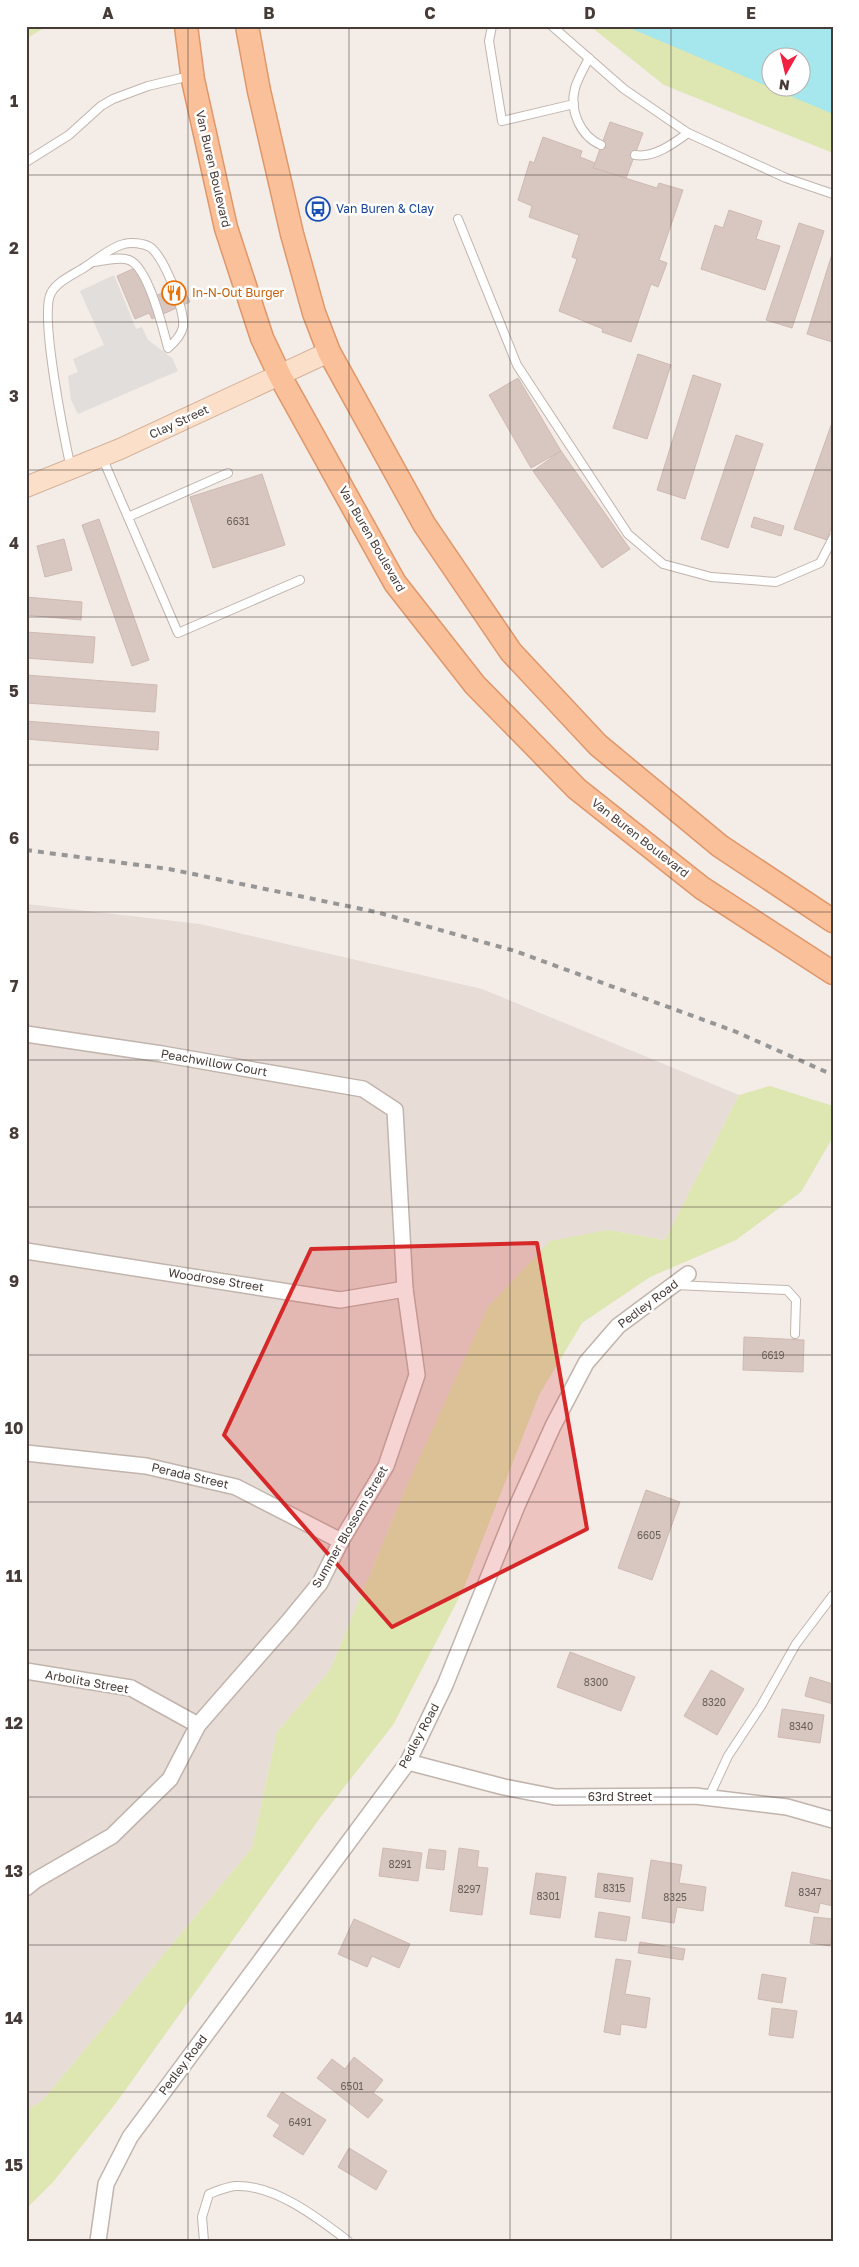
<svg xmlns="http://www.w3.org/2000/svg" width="859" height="2267" font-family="'Golos Text',sans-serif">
  <rect width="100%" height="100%" fill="#f3ece7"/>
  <path fill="#e7dcd6" d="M26 904 200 924 482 989 739 1095 665 1240 608 1230 407 1485 330 1670 277 1732 252 1848 43 2100 26 2111Z"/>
  <g fill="#dee6b2" fill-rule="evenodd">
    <path d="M26 26H47L26 39Z"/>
    <path d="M590 26H833V153L664 85ZM772 58H802V88H772Z"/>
    <path d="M770 1086 833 1106V1137L801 1192 736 1240 650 1277 582 1323 539 1395 463 1590 393 1725 320 1818 116 2103 53 2182 26 2209V2111L43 2100 252 1848 277 1732 330 1670 407 1485 488 1307 550 1241 608 1230 665 1240 739 1095Z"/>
  </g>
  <path fill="#e1dedc" d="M114 275 136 329 142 327 148 340 172 358 178 371 78 414 71 400 68 376 78 372 73 359 104 345 80 291Z"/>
  <path fill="#a6e6ed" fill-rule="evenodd" d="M625 26H833V114ZM772 58H802V88H772Z"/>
  <g fill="#d7c7c0" stroke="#cfbab1">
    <path d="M610 122 643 133 626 178 593 168Z"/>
    <path d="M543 137 582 151 580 157 595 163 593 168 657 188 659 183 683 190 659 260 667 263 658 287 651 284 631 342 602 332 603 329 559 311 577 259 572 257 579 235 529 217 532 206 518 200 530 161 534 163Z"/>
    <path d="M729 210 762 221 756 239 780 246 765 290 701 269 715 225 723 228Z"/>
    <path d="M799 223 824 231 792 328 766 320Z"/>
    <path d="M833 251V341L832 342 807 334Z"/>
    <path d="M137 267 150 298 182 285 190 302 152 319 149 313 135 319 117 276Z"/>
    <path d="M638 354 671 365 647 439 613 428Z"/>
    <path d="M693 375 721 384 685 499 657 490Z"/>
    <path d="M518 378 561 451 531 468 489 395Z"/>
    <path d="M833 420V523L827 540 794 529Z"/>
    <path d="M736 435 763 444 728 548 701 539Z"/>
    <path d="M561 451 630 549 602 568 533 471Z"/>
    <path d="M262 474 285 545 213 568 190 497Z"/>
    <path d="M754 517 784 526 781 536 751 527Z"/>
    <path d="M99 519 149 660 132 666 82 525Z"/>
    <path d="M64 539 72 570 45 577 37 546Z"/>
    <path d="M26 597 82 602 81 620 26 615Z"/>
    <path d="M26 632 95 637 93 663 26 658Z"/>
    <path d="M26 675 157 685 155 712 26 703Z"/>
    <path d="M26 721 159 732 158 750 26 739Z"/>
    <path d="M744 1337 804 1340 803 1372 743 1370Z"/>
    <path d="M646 1490 680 1502 652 1580 618 1568Z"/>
    <path d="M570 1652 635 1677 621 1711 557 1687Z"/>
    <path d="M711 1670 744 1689 717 1735 684 1716Z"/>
    <path d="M810 1677 833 1684V1704L805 1696Z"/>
    <path d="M782 1709 824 1715 820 1743 778 1737Z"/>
    <path d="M383 1848 422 1853 418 1881 379 1876Z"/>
    <path d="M459 1848 479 1851 477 1867 488 1868 482 1915 450 1911Z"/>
    <path d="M429 1849 446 1851 444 1870 426 1868Z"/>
    <path d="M651 1860 682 1865 679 1883 706 1887 703 1911 677 1907 674 1923 642 1918Z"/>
    <path d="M792 1872 833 1881V1906L820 1903 818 1913 785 1906Z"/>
    <path d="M536 1873 566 1877 560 1918 530 1914Z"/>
    <path d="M598 1873 633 1878 630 1902 595 1897Z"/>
    <path d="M599 1912 630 1917 626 1941 595 1937Z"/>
    <path d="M814 1917 833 1919 830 1946 810 1943Z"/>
    <path d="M354 1919 410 1944 399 1968 372 1956 367 1967 338 1954Z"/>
    <path d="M640 1942 685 1949 683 1960 638 1953Z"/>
    <path d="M616 1959 631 1961 625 1994 650 1998 646 2028 621 2024 620 2035 604 2032Z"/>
    <path d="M762 1974 786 1978 782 2003 758 1999Z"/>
    <path d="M772 2008 797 2011 793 2038 769 2035Z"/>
    <path d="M354 2057 383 2080 373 2093 383 2100 368 2118 317 2078 332 2059 345 2069Z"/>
    <path d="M282 2092 326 2120 303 2155 273 2136 280 2125 267 2116Z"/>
    <path d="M349 2148 387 2171 376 2190 338 2167Z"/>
  </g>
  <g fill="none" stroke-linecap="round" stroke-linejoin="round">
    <g stroke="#c1b4ad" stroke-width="10">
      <g id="lane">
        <path d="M492 26 489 41 502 121 574 104"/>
        <path d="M552 26 624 89 688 133 786 178 833 194"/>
        <path d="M589 58C584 68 578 78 575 88 569 110 580 136 601 145"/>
        <path d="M635 155C654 158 673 144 688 133"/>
        <path d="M26 162 69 135 101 106 113 99 148 86 190 76"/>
        <path d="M458 219 517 365 628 534 663 564 711 577 776 582 820 563 833 538"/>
        <path d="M102 457 178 633 300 580"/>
        <path d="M71 469C65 441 39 314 51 293 58 280 77 273 88 265 99 258 111 247 124 244 131 242 143 243 150 247 164 257 185 310 183 327 181 336 175 342 168 348 163 328 148 267 129 260 119 256 104 261 94 262"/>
        <path d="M128 517 228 473"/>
        <path d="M675 1285 787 1290 796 1300 795 1334"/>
        <path d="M709 1797 728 1756 761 1706 796 1644 833 1595"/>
        <path d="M204 2241 202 2217 209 2194C217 2191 226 2187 235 2186 274 2184 318 2218 348 2241"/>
      </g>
    </g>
    <g stroke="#c1b4ad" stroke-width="18">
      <g id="street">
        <path d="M26 1034 162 1054 363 1089 395 1110 405 1289 417 1375 386 1466 341 1541 320 1583 288 1622 198 1725 170 1779 112 1836 36 1880 26 1888"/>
        <path d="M26 1251 340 1300 405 1289"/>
        <path d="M26 1453 146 1466 236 1487 341 1541"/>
        <path d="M26 1671 131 1688 198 1725"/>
        <path d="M408 1762 504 1787 555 1797 695 1796 787 1807 833 1820"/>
        <path d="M98 2241 106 2184 130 2137 408 1762 445 1685 517 1506 553 1426 586 1363 618 1326 688 1274"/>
      </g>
    </g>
    <g stroke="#d4b39b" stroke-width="22">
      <path id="secondary" d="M26 487 120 449 329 352"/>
    </g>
    <g stroke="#df976a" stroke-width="25">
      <g id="primary">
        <path d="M186 26 193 80 226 228 262 338 280 376 395 583 475 685 577 789 702 888 833 973"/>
        <path d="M247 26 259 91 292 234 314 313 329 352 424 524 511 652 598 745 720 846 833 921"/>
      </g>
    </g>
    <use href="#lane" stroke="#fff" stroke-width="8"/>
    <use href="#street" stroke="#fff" stroke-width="15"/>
    <use href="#secondary" stroke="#fcdfc8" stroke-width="20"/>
    <use href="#primary" stroke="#fac09a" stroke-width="22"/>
    <path stroke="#969696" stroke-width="4" stroke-dasharray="6 6" stroke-linecap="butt" d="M26 850 169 869 376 912 515 951 734 1031 833 1075"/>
  </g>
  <path fill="#d62828" fill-opacity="0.2" stroke="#d62828" stroke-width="4" stroke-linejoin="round" d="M537 1243 587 1529 392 1627 224 1435 311 1249Z"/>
  <path fill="none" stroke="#463b37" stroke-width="1" stroke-opacity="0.55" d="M188 26V2241M349 26V2241M510 26V2241M671 26V2241M26 175H833M26 322H833M26 470H833M26 617H833M26 765H833M26 912H833M26 1060H833M26 1207H833M26 1355H833M26 1502H833M26 1650H833M26 1797H833M26 1945H833M26 2092H833"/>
  <defs>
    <g id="bus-ring" transform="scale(1.25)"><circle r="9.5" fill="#fff" stroke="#1a4fb4" stroke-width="1.5"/><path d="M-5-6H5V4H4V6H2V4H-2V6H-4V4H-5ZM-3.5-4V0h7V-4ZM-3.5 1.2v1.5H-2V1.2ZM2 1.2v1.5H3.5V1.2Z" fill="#1a4fb4"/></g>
    <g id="restaurant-ring" transform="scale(1.25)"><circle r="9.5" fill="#fff" stroke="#e8710a" stroke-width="1.5"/><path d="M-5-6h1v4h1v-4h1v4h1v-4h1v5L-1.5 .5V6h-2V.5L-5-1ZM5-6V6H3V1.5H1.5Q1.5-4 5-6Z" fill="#e8710a"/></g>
  </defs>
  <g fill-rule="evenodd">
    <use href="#bus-ring" x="318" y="209"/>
    <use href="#restaurant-ring" x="174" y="293"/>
  </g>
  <g text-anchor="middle" stroke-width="5" stroke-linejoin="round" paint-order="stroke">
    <g font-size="10" fill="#6a5e59">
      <text x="238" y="525">6631</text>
      <text x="773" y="1359">6619</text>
      <text x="649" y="1539">6605</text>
      <text x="596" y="1686">8300</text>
      <text x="714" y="1706">8320</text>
      <text x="801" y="1730">8340</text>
      <text x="400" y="1868">8291</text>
      <text x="614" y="1892">8315</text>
      <text x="469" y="1893">8297</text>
      <text x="810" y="1896">8347</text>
      <text x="548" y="1900">8301</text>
      <text x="675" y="1901">8325</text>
      <text x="352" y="2090">6501</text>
      <text x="300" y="2126">6491</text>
    </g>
    <g font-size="12" fill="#463b37" stroke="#fff">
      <text transform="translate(213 169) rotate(77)" y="4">Van Buren Boulevard</text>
      <text transform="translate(179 422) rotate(-25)" y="4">Clay Street</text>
      <text transform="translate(372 539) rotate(60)" y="4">Van Buren Boulevard</text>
      <text transform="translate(640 838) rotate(38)" y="4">Van Buren Boulevard</text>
      <text transform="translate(214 1063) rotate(10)" y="4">Peachwillow Court</text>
      <text transform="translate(216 1280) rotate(9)" y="4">Woodrose Street</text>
      <text transform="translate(648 1304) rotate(-37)" y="4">Pedley Road</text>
      <text transform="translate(190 1476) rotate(13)" y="4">Perada Street</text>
      <text transform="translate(350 1527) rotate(-60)" y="4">Summer Blossom Street</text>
      <text transform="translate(87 1682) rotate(10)" y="4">Arbolita Street</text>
      <text transform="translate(419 1736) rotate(-62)" y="4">Pedley Road</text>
      <text x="620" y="1801">63rd Street</text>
      <text transform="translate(183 2065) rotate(-53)" y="4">Pedley Road</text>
    </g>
    <g font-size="12" fill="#164399" stroke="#fff" text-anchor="start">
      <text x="336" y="213">Van Buren &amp; Clay</text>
    </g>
    <g font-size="12" fill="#c56008" stroke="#fff" text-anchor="start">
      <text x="192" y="297">In-N-Out Burger</text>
    </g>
  </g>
  <rect width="859" height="2267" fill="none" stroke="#ffffff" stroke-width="55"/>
  <g transform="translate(786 72) rotate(188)"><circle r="24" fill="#ffffff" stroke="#b5b1af"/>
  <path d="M0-4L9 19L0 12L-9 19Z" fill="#f12142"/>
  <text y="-8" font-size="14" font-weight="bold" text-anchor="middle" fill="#463b37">N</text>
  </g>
  <rect x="28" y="28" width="804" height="2212" fill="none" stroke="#463b37" stroke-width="2"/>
  <g font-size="16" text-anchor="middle" font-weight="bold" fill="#463b37">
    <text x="108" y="19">A</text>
    <text x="269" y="19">B</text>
    <text x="430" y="19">C</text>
    <text x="590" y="19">D</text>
    <text x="751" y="19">E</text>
    <text x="14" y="107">1</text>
    <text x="14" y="254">2</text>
    <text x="14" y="402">3</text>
    <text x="14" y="549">4</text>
    <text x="14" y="697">5</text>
    <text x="14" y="844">6</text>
    <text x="14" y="992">7</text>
    <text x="14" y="1139">8</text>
    <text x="14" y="1287">9</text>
    <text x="14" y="1434">10</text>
    <text x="14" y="1582">11</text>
    <text x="14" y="1729">12</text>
    <text x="14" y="1877">13</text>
    <text x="14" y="2024">14</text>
    <text x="14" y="2171">15</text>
  </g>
</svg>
